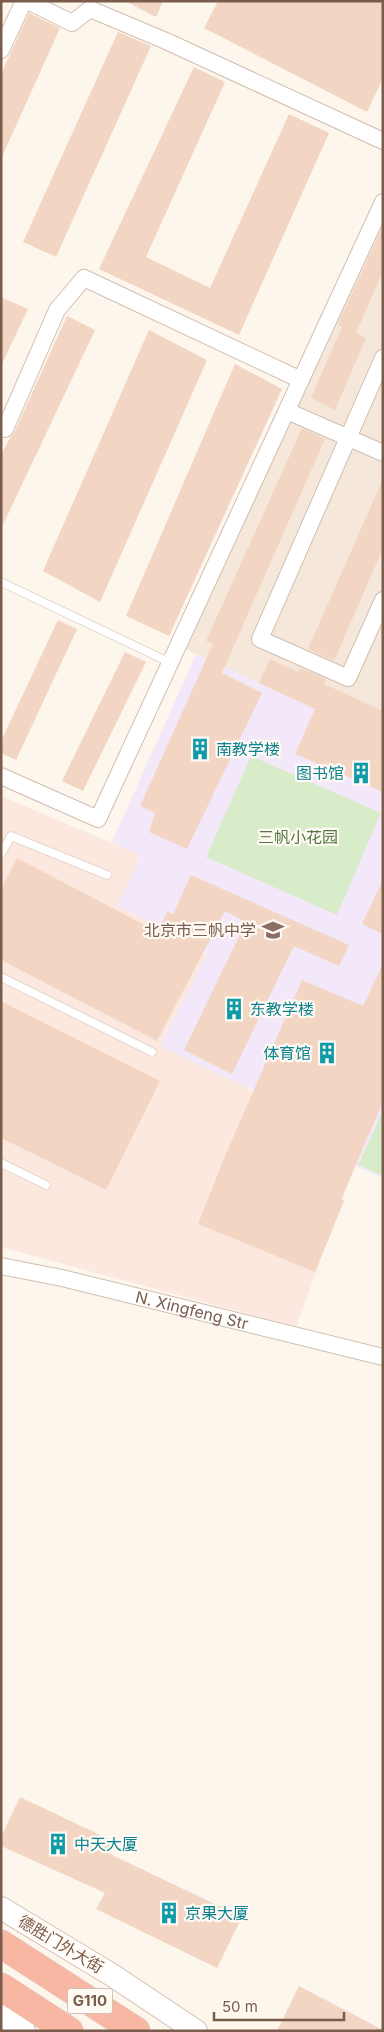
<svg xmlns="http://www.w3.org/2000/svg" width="384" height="2032" font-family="Inter,'Noto Sans SC',sans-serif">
  <rect width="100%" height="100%" fill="#fdf6ec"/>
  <path fill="#f5e8da" d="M383 217V740L183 648Z"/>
  <path fill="#fde8e0" d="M1 796 140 855 119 906 207 954 235 1081 254 1092 355 1166 296 1327 1 1247Z"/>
  <path fill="#f3e8fa" d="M196 654 383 740V1178L355 1166 254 1091 160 1046 207 954 118 906 140 856 112 842Z"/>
  <g fill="#d8ecc9">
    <path d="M251 756 381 813 337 915 206 857Z"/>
    <path d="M383 1110V1176L358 1165Z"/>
  </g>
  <g fill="#f3d5c3">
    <path d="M125 1H163L156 17Z"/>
    <path d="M218 1H377L383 4V78L367 112 204 28Z"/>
    <path d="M29 13 60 28 1 159V74Z"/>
    <path d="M118 32 151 46 56 257 23 242Z"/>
    <path d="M194 67 225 82 146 257 210 288 289 114 329 133 239 335 99 269Z"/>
    <path d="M383 226V271L356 333 366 338 335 410 311 398 342 327 338 324Z"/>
    <path d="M1 297 28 309 1 366Z"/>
    <path d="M67 316 95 330 1 529V455L10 438 14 433Z"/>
    <path d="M149 330 207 360 100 602 43 571Z"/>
    <path d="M235 364 282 389 169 636 126 616Z"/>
    <path d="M302 428 325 439 222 673 262 693 187 849 149 832 155 813 140 806 213 644 206 641Z"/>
    <path d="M383 479V548L334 661 308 649Z"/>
    <path d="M58 620 77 629 16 760 1 753V741Z"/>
    <path d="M125 652 146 662 83 791 62 781Z"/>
    <path d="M270 659 298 672 300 668 326 679 324 684 383 711V792L295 754 315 709 259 683Z"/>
    <path d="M17 858 158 932 167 912 173 914 191 875 349 945 339 966 294 946 232 1074 184 1050 246 922 225 911 157 1041 1 960V889Z"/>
    <path d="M383 880V934L362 924Z"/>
    <path d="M383 964V1102L341 1199 344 1201 315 1272 198 1224 227 1151 302 980 363 1006Z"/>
    <path d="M1 1001 160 1081 106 1190 1 1138Z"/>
    <path d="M20 1797 115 1842 110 1854 242 1917 217 1968 96 1909 105 1893 1 1846V1837Z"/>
    <path d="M299 1986 383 2030V2031H277Z"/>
  </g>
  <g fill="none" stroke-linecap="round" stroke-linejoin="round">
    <g stroke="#d1beb0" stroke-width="9">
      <g id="lane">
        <path d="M1 582 171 663"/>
        <path d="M1 854 11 836 107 875"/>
        <path d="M1 977 152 1052"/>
        <path d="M1 1163 46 1185"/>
      </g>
    </g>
    <g stroke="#d1beb0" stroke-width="18">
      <g id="street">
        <path d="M28 1 72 23 90 9 166 41 383 141"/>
        <path d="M1 50 24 1"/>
        <path d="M383 358 260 639 348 678 383 600"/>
        <path d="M287 411 383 453"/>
        <path d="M1 427 5 429 57 310 84 278 301 380"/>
        <path d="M1 776 98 819 383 202"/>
        <path id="s1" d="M1 1266 62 1278 383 1357"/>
      </g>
    </g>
    <g stroke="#d6c0b0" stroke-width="24">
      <g id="secondary">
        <path d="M1 1908 112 1975 196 2031"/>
        <path d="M1 2016 24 2031"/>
      </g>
    </g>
    <g stroke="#dad1cd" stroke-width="29">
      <g id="highway">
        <path d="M1 1944 136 2031"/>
        <path d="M1 1987 69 2031"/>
      </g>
    </g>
    <use href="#lane" stroke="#fff" stroke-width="8"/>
    <use href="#street" stroke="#fff" stroke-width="16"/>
    <use href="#secondary" stroke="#fff" stroke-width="22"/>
    <use href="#highway" stroke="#f7b7a3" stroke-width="28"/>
  </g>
  <defs>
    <g id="building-bare" transform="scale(1.725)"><path d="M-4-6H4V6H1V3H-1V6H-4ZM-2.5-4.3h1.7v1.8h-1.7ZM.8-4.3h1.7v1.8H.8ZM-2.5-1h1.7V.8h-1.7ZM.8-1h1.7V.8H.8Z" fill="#0f9aa8" stroke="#fffaf3" stroke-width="2.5" paint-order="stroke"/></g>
    <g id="school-bare" transform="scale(1.725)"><path d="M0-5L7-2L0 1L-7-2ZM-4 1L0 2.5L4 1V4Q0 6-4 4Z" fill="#8d6e63" stroke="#fffaf3" stroke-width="2.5" paint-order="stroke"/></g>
  </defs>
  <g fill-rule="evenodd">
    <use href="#building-bare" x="200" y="749"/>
    <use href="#building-bare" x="361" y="773"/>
    <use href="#school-bare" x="273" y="930"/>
    <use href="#building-bare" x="234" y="1009"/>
    <use href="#building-bare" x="327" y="1053"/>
    <use href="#building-bare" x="58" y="1844"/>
    <use href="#building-bare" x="169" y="1913"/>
  </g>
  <g text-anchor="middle" stroke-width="4.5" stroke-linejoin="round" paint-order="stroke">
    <rect fill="#fffaf3" stroke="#a28b7f" stroke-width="1" x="67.5" y="1988.5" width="45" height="25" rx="4"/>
    <g font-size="15" font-weight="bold" fill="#7a5c4d">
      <text x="90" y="2006">G110</text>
    </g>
    <g font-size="16" fill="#0d838f" stroke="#fffaf3" text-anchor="start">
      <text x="216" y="755">南教学楼</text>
      <text x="344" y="779" text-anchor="end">图书馆</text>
      <text x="250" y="1015">东教学楼</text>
      <text x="311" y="1059" text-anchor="end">体育馆</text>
      <text x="74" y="1850">中天大厦</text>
      <text x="185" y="1919">京果大厦</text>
    </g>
    <g font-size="16" fill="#537a41" stroke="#fffaf3">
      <text x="298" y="843">三帆小花园</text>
    </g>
    <g font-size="16" fill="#785e54" stroke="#fffaf3" text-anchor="end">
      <text x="256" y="936">北京市三帆中学</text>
    </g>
    <g font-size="16" fill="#7a5c4d" stroke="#fffaf3">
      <text dy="6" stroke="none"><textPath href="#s1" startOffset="196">N. Xingfeng Str</textPath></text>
      <text transform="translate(61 1944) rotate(31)" y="6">德胜门外大街</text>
    </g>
  </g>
  <rect width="384" height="2032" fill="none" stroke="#7a5c4d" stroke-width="5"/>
  <path d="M214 2012v8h130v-8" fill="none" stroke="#7a5c4d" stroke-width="2.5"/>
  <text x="222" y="2012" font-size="15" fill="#7a5c4d" stroke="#fffaf3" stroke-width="4" paint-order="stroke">50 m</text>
</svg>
